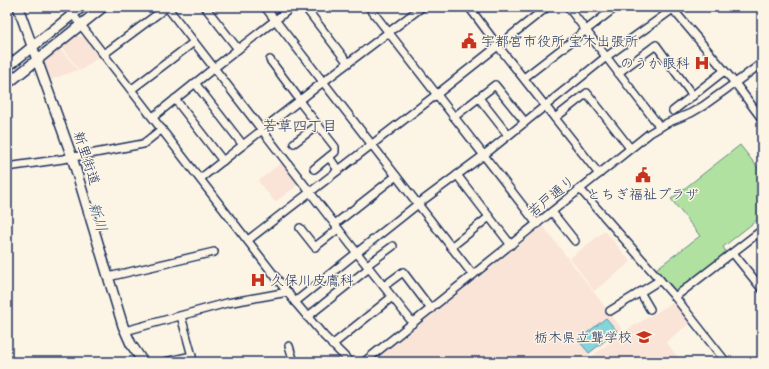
<svg xmlns="http://www.w3.org/2000/svg" width="769" height="369" font-family="'Indie Flower','Klee One',sans-serif">
  <rect width="100%" height="100%" fill="#fcf5e5"/>
  <filter id="ink" filterUnits="userSpaceOnUse"><feTurbulence type="fractalNoise" baseFrequency=".025" numOctaves="2"/><feDisplacementMap in="SourceGraphic" scale="8" xChannelSelector="R" yChannelSelector="G"/><feConvolveMatrix kernelMatrix="1 2 1 2 8 2 1 2 1" color-interpolation-filters="sRGB"/></filter>
  <g filter="url(#ink)">
    <g fill="#fae3d7">
      <path d="M76 36 85 37 100 56 80 71 61 47Z"/>
      <path d="M60 49 78 70 47 81 43 67 45 61Z"/>
      <path d="M285 160 302 182 275 202 258 181Z"/>
      <path d="M543 226 622 329 580 362H373Z"/>
      <path d="M605 231 631 262 594 291 570 258Z"/>
      <path d="M674 302 691 322 666 342 682 362H585L623 332Z"/>
    </g>
    <path fill="#b1e1a1" stroke="#668880" d="M740 145 762 173V216L723 247 727 253 680 290 676 291 656 269 700 236 671 199Z"/>
    <path fill="#84d5db" stroke="#5a93a9" d="M606 318 617 331 589 353 578 340Z"/>
    <g fill="none" stroke-linecap="round" stroke-linejoin="round">
      <g stroke="#5a93a9" stroke-width="1.5">
        <path d="M39 79 47 101"/>
        <path d="M129 350 137 362"/>
      </g>
      <g stroke="#1b2f5e" stroke-width="10">
        <g id="minor">
          <path d="M67 7 295 302 324 336 350 362"/>
          <path d="M167 7 357 253 413 323"/>
          <path d="M205 7 238 49"/>
          <path d="M265 7 473 275"/>
          <path d="M305 7 348 63"/>
          <path d="M369 7 537 224"/>
          <path d="M469 7 498 46 599 174"/>
          <path d="M568 7 660 127"/>
          <path d="M671 7 735 83 762 119"/>
          <path d="M104 54 167 7"/>
          <path d="M270 60 300 100"/>
          <path d="M618 73 656 45 693 96"/>
          <path d="M524 78 616 7"/>
          <path d="M195 83 243 145"/>
          <path d="M132 89 194 42"/>
          <path d="M479 98 508 135"/>
          <path d="M175 99 223 161"/>
          <path d="M299 101 335 147V152L314 169"/>
          <path d="M673 111 724 71"/>
          <path d="M153 117 214 68 292 7"/>
          <path d="M454 117 495 85 525 122"/>
          <path d="M555 118 587 93 630 148"/>
          <path d="M294 143 318 125"/>
          <path d="M329 157 338 170"/>
          <path d="M7 167 63 159 143 144 162 129"/>
          <path d="M457 175 511 245"/>
          <path d="M201 178 323 82 422 7"/>
          <path d="M580 189 675 297 726 362"/>
          <path d="M552 212 575 241"/>
          <path d="M335 224 396 176"/>
          <path d="M300 228 315 247 338 229"/>
          <path d="M248 240 436 95 547 7"/>
          <path d="M451 247 489 217"/>
          <path d="M733 253 762 289"/>
          <path d="M367 265 393 246"/>
          <path d="M108 277 214 252"/>
          <path d="M384 286 403 272 431 309"/>
          <path d="M640 292 650 309"/>
          <path d="M675 297 762 230"/>
          <path d="M295 302 418 204 484 155 606 57 673 9"/>
          <path d="M610 311 660 280"/>
          <path d="M307 317 369 268"/>
          <path d="M125 331 227 303 288 292"/>
          <path d="M332 345 392 297"/>
          <path d="M289 346 294 362"/>
          <path d="M165 362 192 356 181 316"/>
          <path d="M364 362 650 133 667 123 691 113 703 106 735 83 762 63"/>
        </g>
      </g>
      <g stroke="#1b2f5e" stroke-width="12">
        <g id="major">
          <path d="M18 7 72 157 123 326 131 344 143 362"/>
          <path d="M7 67 82 7"/>
          <path d="M7 84 103 7"/>
        </g>
      </g>
      <use href="#minor" stroke="#fcf5e5" stroke-width="7"/>
      <use href="#major" stroke="#fcf5e5" stroke-width="9"/>
    </g>
  </g>
  <defs>
    <g id="civic-bare" transform="scale(1.2)"><path d="M-.6-6.5H3V-4.5H.6V-3L4-1V1h2V6H-6V1h2V-1L-.6-3ZM-1.2 2.5V6h2.4V2.5Z" fill="#c8321e" stroke="#fcf5e5" stroke-width="2.5" paint-order="stroke"/></g>
    <g id="hospital-bare" transform="scale(1.2)"><path d="M-5-5h3v3.5h4V-5h3V5h-3V1.5h-4V5h-3Z" fill="#c8321e" stroke="#fcf5e5" stroke-width="2.5" paint-order="stroke"/></g>
    <g id="school-bare" transform="scale(1.2)"><path d="M0-5L7-2L0 1L-7-2ZM-4 1L0 2.5L4 1V4Q0 6-4 4Z" fill="#c8321e" stroke="#fcf5e5" stroke-width="2.5" paint-order="stroke"/></g>
  </defs>
  <g fill-rule="evenodd">
    <use href="#civic-bare" x="469" y="41"/>
    <use href="#hospital-bare" x="702" y="63"/>
    <use href="#civic-bare" x="643" y="175"/>
    <use href="#hospital-bare" x="258" y="280"/>
    <use href="#school-bare" x="644" y="337"/>
  </g>
  <g text-anchor="middle" stroke-width="3" stroke-linejoin="round" paint-order="stroke">
    <g font-size="14" fill="#1b2f5e" stroke="#fcf5e5" text-anchor="start">
      <text x="481" y="46">宇都宮市役所 宝木出張所</text>
      <text x="690" y="68" text-anchor="end">のうか眼科</text>
      <text x="643" y="199" text-anchor="middle">とちぎ福祉プラザ</text>
      <text x="270" y="285">久保川皮膚科</text>
      <text x="632" y="342" text-anchor="end">栃木県立聾学校</text>
    </g>
    <g font-size="14" fill="#1b2f5e" stroke="#fcf5e5">
      <text transform="translate(87 158) rotate(72)" y="5">新里街道</text>
      <text transform="translate(551 196) rotate(-39)" y="5">若戸通り</text>
    </g>
    <g font-size="15" fill="#1b2f5e" stroke="#fcf5e5">
      <text x="300" y="131">若草四丁目</text>
    </g>
    <g font-size="15" font-style="italic" fill="#35587d" stroke="#fcf5e5">
      <text transform="translate(98 217) rotate(73)" y="5">新川</text>
    </g>
  </g>
  <rect width="769" height="369" fill="none" stroke="#fcf5e5" stroke-width="24"/>
  <rect x="12" y="12" width="745" height="345" fill="none" stroke="#1b2f5e" stroke-width="1.5" filter="url(#ink)"/>
</svg>
